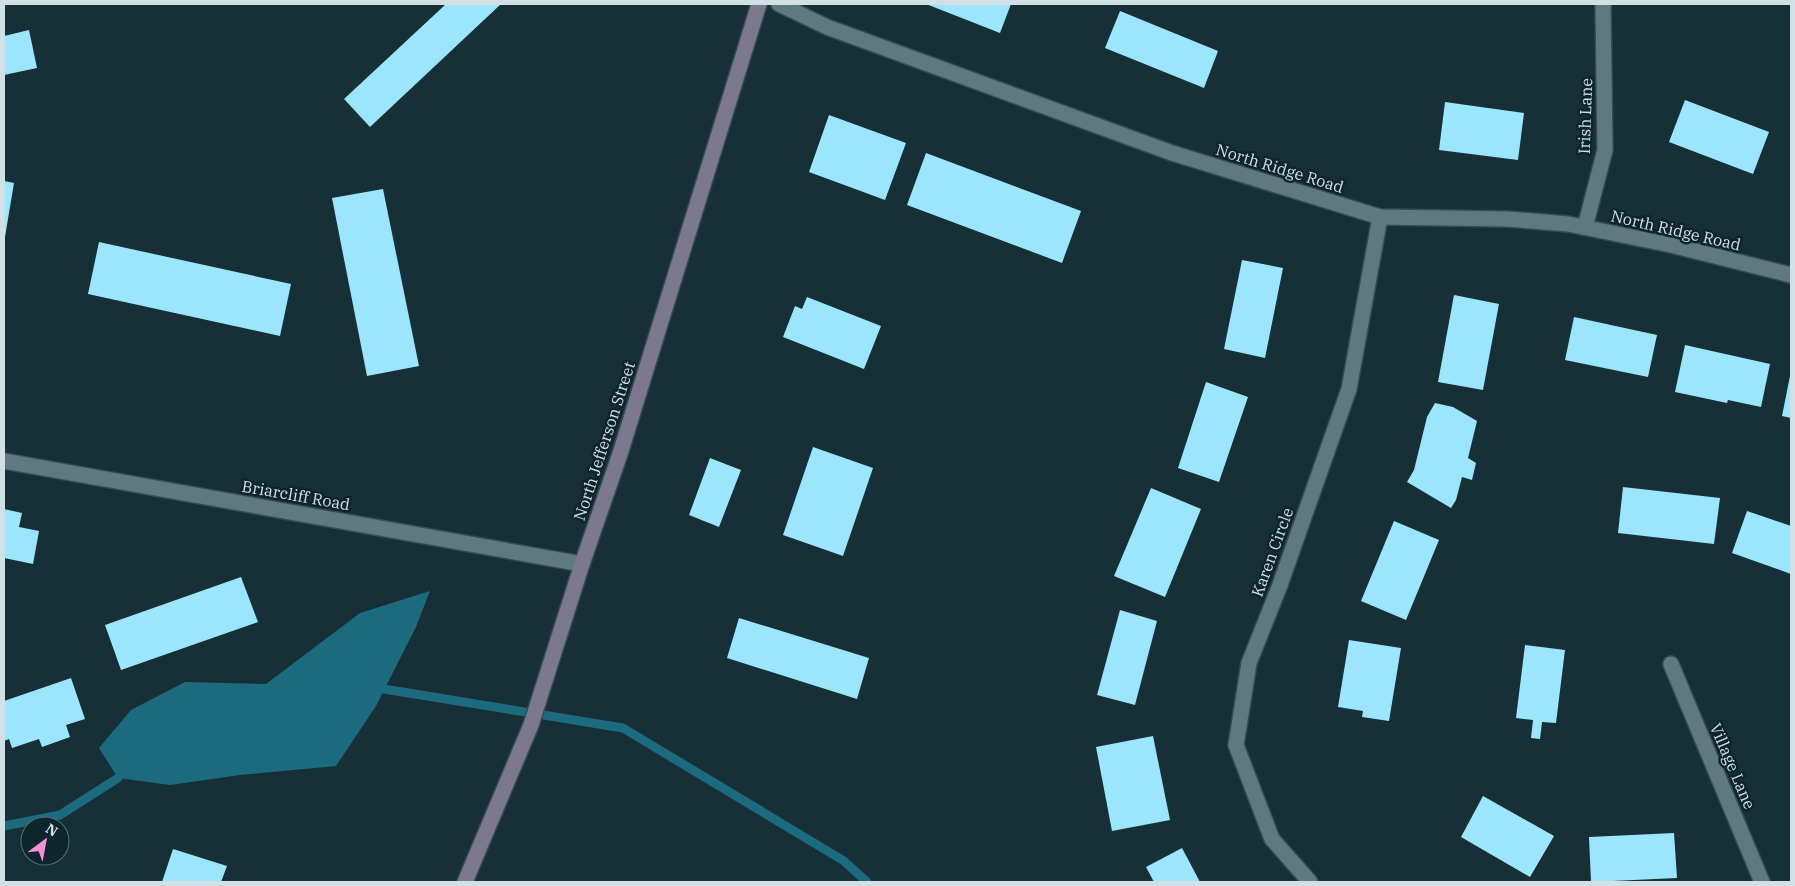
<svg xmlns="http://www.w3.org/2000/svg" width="1795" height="886" font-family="'IBM Plex Serif',serif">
  <rect width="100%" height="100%" fill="#172f36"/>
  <path fill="#1b6a7e" d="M430 591 416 627 376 706 336 766 240 775 170 785 118 778 99 748 131 710 185 682 266 684 360 613Z"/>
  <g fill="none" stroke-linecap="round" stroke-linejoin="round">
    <g stroke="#1b6a7e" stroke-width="9">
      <path d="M384 689 623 728 844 861 867 882"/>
      <path d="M4 826 60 815 118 778"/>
    </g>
  </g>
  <g fill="#9ce6fd">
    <path d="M446 4H501L370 127 344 99Z"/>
    <path d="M926 4H1011L1000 33Z"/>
    <path d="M1120 11 1218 51 1204 88 1105 48Z"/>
    <path d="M29 30 37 68 4 75V36Z"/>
    <path d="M1685 100 1769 132 1753 174 1669 142Z"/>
    <path d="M1445 102 1524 113 1518 160 1439 150Z"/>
    <path d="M829 115 906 143 885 200 809 172Z"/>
    <path d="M926 153 1081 211 1062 263 907 205Z"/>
    <path d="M4 181 14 183 5 237H4Z"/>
    <path d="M383 189 419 366 367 376 332 198Z"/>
    <path d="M99 242 291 284 280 336 88 294Z"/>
    <path d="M1242 260 1283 268 1265 358 1224 349Z"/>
    <path d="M1454 295 1499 304 1483 390 1438 382Z"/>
    <path d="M807 297 881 326 864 369 783 337 795 306 802 309Z"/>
    <path d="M1574 317 1657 335 1648 377 1565 360Z"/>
    <path d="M1685 345 1770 364 1761 407 1728 400 1727 403 1675 392Z"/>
    <path d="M1790 376H1791V418L1782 416Z"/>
    <path d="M1206 382 1248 397 1219 482 1178 468Z"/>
    <path d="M1435 403 1453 407 1477 421 1468 458 1476 463 1472 480 1462 477 1456 500 1451 508 1407 482 1414 470 1427 417Z"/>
    <path d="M813 447 873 468 843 556 783 535Z"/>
    <path d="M710 458 741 470 719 527 689 515Z"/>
    <path d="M1623 487 1720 498 1714 544 1618 533Z"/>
    <path d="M1151 488 1201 509 1165 597 1114 576Z"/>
    <path d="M4 509 22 513 19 527 39 531 33 564 4 558Z"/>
    <path d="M1747 511 1791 526V574L1732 553Z"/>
    <path d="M1394 521 1439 540 1406 620 1361 601Z"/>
    <path d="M241 577 258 622 121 670 105 625Z"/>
    <path d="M1120 610 1157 621 1135 705 1097 695Z"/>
    <path d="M739 618 869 658 857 699 727 658Z"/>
    <path d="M1349 640 1401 648 1389 721 1362 717 1363 711 1338 707Z"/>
    <path d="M1525 645 1565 650 1556 723 1542 722 1540 739 1531 738 1533 720 1516 718Z"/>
    <path d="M71 678 85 719 66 725 70 737 42 747 39 739 12 748 9 739 4 741V701Z"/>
    <path d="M1153 736 1170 820 1112 831 1096 747Z"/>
    <path d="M1483 796 1554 836 1530 877 1461 837Z"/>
    <path d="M1674 833 1677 878 1591 882 1589 837Z"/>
    <path d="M1182 848 1200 882H1154L1146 867Z"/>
    <path d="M173 849 227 866 221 882H162Z"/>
  </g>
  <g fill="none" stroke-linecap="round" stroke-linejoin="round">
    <g stroke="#374b52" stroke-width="18">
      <g id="minor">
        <path d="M779 4 827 27 1172 153 1380 217 1507 219 1568 224 1671 245 1791 275"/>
        <path d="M1585 227 1605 150 1603 4"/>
        <path d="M4 461 582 564"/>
        <path d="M1671 664 1762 882"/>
        <path d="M1310 882 1272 839 1236 745 1249 663 1280 585 1349 389 1380 217"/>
      </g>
    </g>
    <g stroke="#374b52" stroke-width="18">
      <path id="secondary" d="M465 882 531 725 582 564 620 454 759 4"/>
    </g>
    <use href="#minor" stroke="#5f7981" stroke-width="15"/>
    <use href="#secondary" stroke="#7c788d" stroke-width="15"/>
  </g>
  <g text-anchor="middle" stroke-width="5" stroke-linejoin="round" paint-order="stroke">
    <g font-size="16" fill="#d2e0e5" stroke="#0d252c">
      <text transform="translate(1585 116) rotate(-88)" y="6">Irish Lane</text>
      <text transform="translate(1280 168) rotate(17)" y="6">North Ridge Road</text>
      <text transform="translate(1676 230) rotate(13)" y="6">North Ridge Road</text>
      <text transform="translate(604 441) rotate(-72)" y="6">North Jefferson Street</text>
      <text transform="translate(296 495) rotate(10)" y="6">Briarcliff Road</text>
      <text transform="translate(1272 552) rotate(-70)" y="6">Karen Circle</text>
      <text transform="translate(1733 766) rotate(67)" y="6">Village Lane</text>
    </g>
  </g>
  <rect width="1795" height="886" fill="none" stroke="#d2e0e5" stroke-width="10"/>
  <g transform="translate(45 841) rotate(32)"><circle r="24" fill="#0d252c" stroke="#5c7076"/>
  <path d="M0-4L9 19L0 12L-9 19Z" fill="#f491d4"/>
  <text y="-8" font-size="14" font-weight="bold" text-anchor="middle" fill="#d2e0e5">N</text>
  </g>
</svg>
